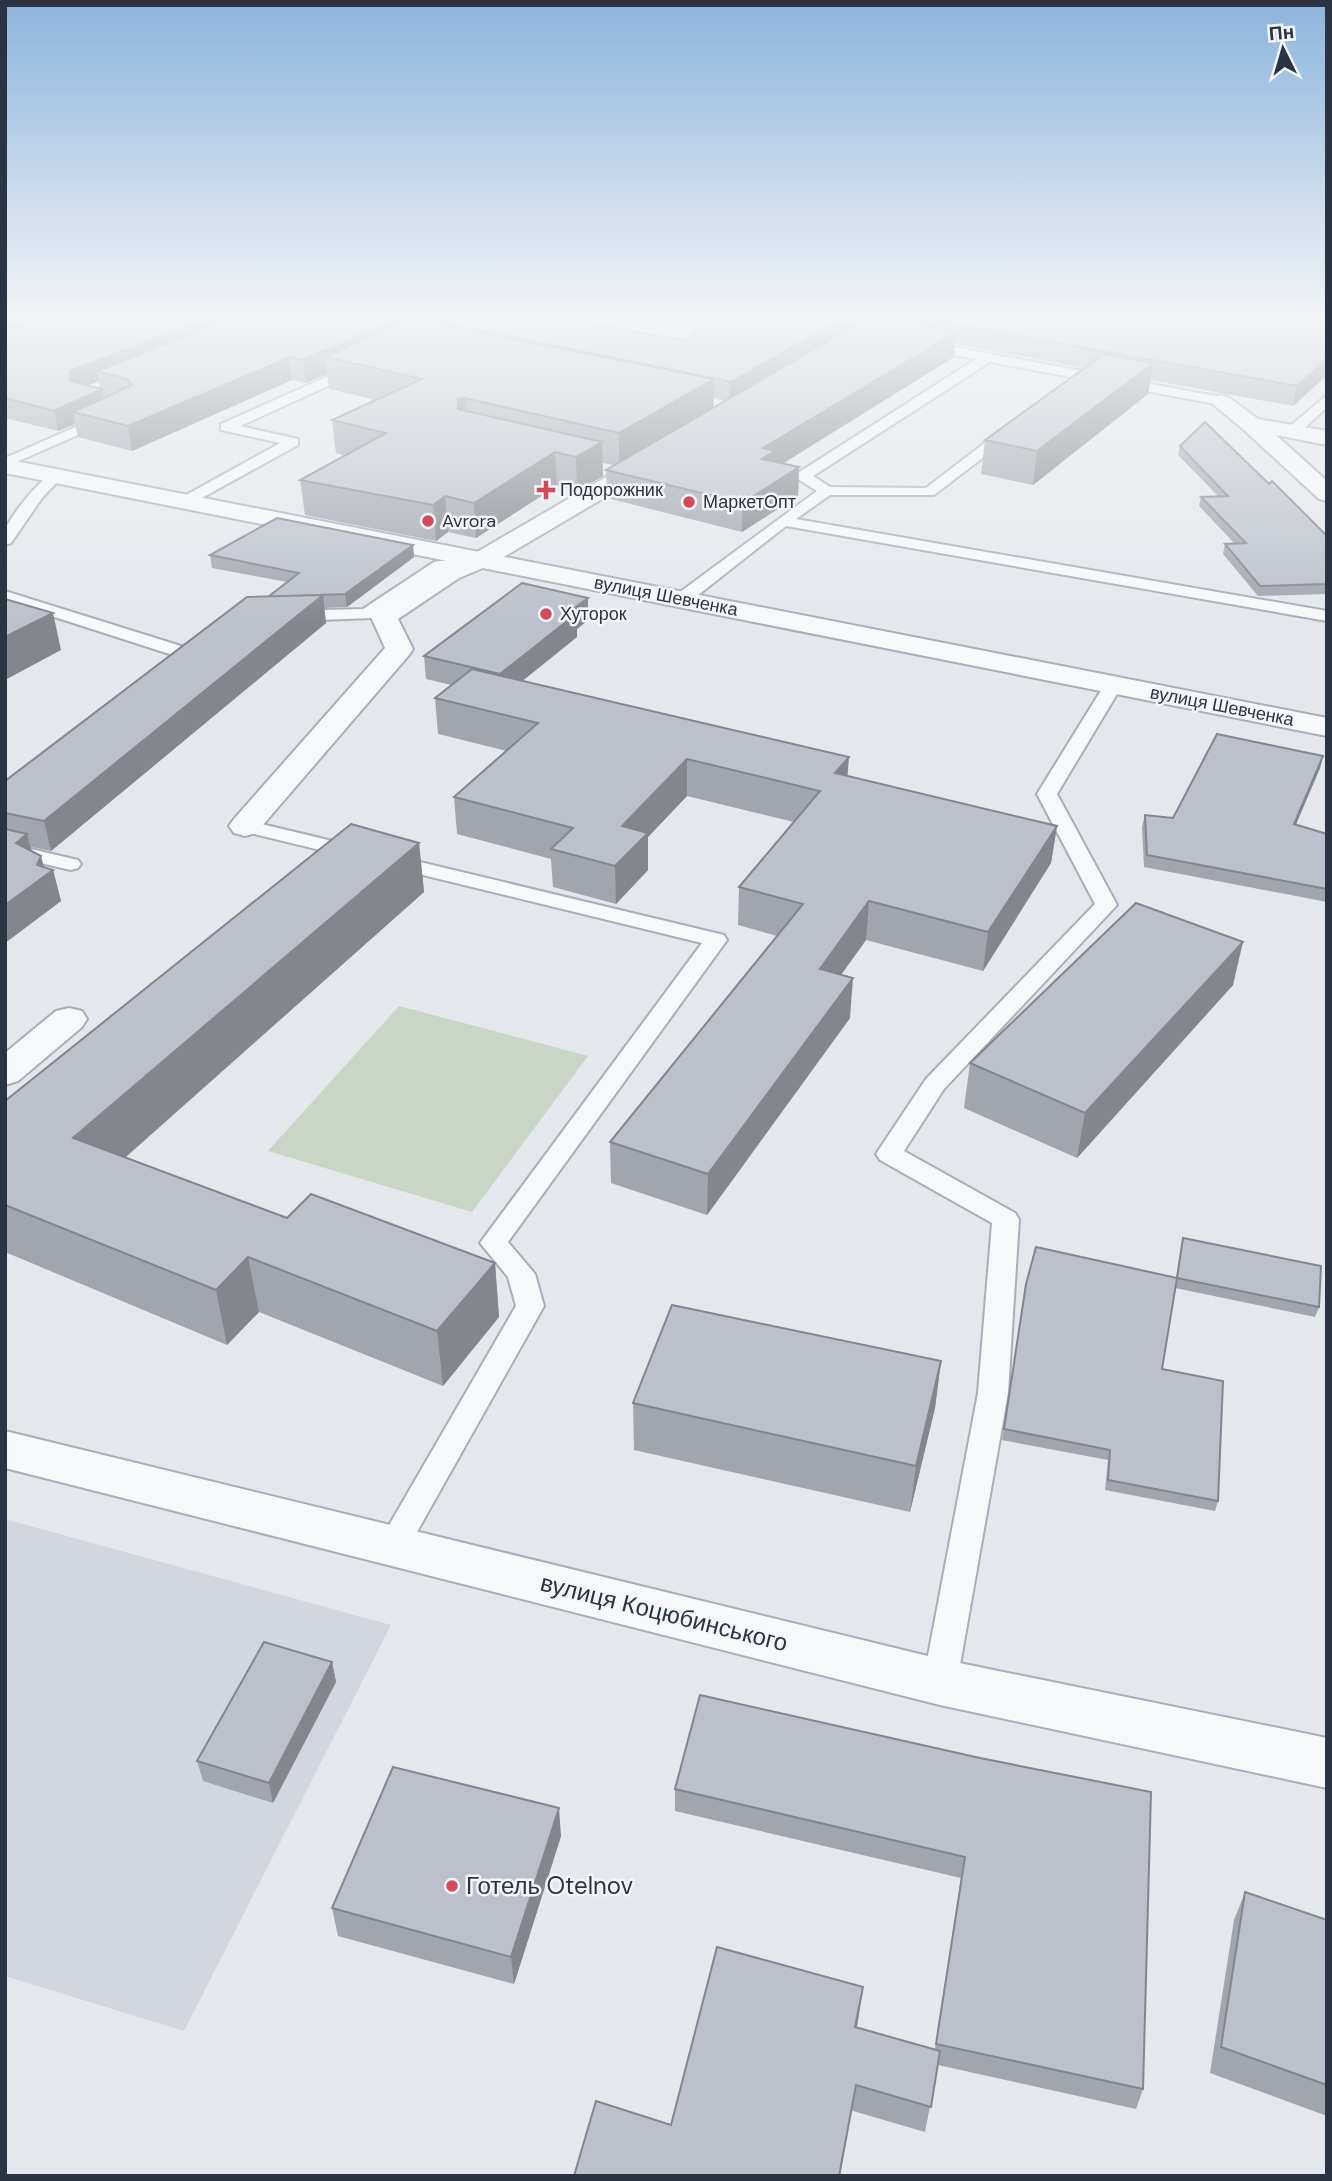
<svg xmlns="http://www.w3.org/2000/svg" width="1332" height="2181" font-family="'DM Sans',sans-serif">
  <rect width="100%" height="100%" fill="#e4e7ec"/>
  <path fill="#d2d6de" d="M5 1519 391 1625 184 2031 5 1976Z"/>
  <path fill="#c9d6c5" d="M399 1006 588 1056 472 1212 268 1151Z"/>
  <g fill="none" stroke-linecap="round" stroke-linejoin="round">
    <g stroke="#a9aeb7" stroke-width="4">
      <g id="service">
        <path d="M927 342 1221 397 1228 401 1221 405 990 362 813 476 830 487 926 488 1004 428H1014V434L934 495H830L796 519 1327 611V621L786 526 688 603H676L674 599 676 595 817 491 798 479 796 476 798 473 976 359 923 349 921 346Z"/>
        <path d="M358 363 364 367 363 370 240 426 298 439V445L189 505H179L177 502 179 499 280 443 221 430V424Z"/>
        <path d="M1327 395V407L1298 434H1288V428Z"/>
        <path d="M107 413 112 414V420L5 467V458Z"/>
        <path d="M55 473 62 477 42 498 11 543 5 545C5 540 4 532 6 528 12 514 41 477 55 473Z"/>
        <path d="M481 555 487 557 489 560 487 563 444 569 373 618 291 621 283 616 291 611 363 609 434 562Z"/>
        <path d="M5 591 197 651 200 655 191 660 185 659 5 601Z"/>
        <path d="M1114 679 1123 684 1057 794 1117 905 944 1089 904 1151 1015 1213 1019 1219 1008 1393 957 1682 952 1693 940 1697 928 1693 923 1682 978 1393 992 1223 880 1160 876 1154 926 1079 1095 904 1037 794 1105 684Z"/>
        <path d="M245 820 724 935 727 940 508 1242 535 1274 544 1306 404 1555 393 1559 382 1555 377 1546 516 1306 508 1277 480 1243 702 943 238 830 235 826 238 822Z"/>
        <path d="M5 843 78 860 81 864 78 868 71 870 5 855Z"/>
      </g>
    </g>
    <g stroke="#a9aeb7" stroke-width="4">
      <g id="minor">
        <path d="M1221 395 1228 397 1258 419 1327 431V445L1276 435 1327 481V501L1319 499 1243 429 1214 405 1211 401 1214 397Z"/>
        <path d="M650 454 658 456 661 461 658 466 490 565 459 578 398 619 413 649 409 655 256 833 245 836 234 833 229 826 234 819 385 648 371 617 375 611 441 568 472 555 642 456Z"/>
        <path d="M69 1008 82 1011 87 1019 82 1027 18 1081 5 1085V1053L56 1011Z"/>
        <path d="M5 1431 940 1659 1327 1738V1788L940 1705 5 1468Z"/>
      </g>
    </g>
    <g stroke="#a9aeb7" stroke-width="4">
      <path id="tertiary" d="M5 459 1327 718V736L5 473Z"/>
    </g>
    <use href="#service" fill="#f7f8fa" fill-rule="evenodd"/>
    <use href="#minor" fill="#f7f8fa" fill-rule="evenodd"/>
    <use href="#tertiary" fill="#f7f8fa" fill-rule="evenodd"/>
  </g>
  <g fill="#a1a5ae" fill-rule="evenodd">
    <path d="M5 318H559L688 341 886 318H1327V375L1293 406 1150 380 1148 394 1033 485 981 474 985 440 1085 368 955 344 954 357 782 464 799 467 798 496 742 532 607 498 606 470 614 465 602 463 603 476 577 491 557 486 476 538 448 532 436 541 305 515 300 480 345 456 336 453 332 420 376 400 329 389 327 374 306 383 292 380 132 451 78 437 75 424 58 431 5 418ZM99 381 100 389 87 386ZM714 398 725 401 713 408Z"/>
    <path d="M1180 446 1269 484 1327 536V594L1258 596 1223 554 1225 544H1235L1199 506 1201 497 1218 496 1178 455Z"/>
    <path d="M413 545 414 557 347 607 324 608 326 623 51 851 31 847 32 851 44 867 53 870 61 901 5 943V781L268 597 287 582 212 568 210 555Z"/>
    <path d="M588 620 577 629V637L522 681 848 776 1057 826 1051 863 983 971 866 940 841 975 850 1018 707 1215 611 1183 610 1142 777 936 738 925 739 887 794 822 687 796 648 837V870L616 904 553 887 551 859 457 834 454 797 507 751 438 734 435 698 451 685 426 679 424 656Z"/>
    <path d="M1323 756 1320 768 1296 824 1327 834V902L1144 867 1142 827 1145 815 1173 818Z"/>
    <path d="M419 843 424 892 125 1158 287 1218 495 1263 499 1317 443 1386 259 1312 227 1345 5 1252V1101Z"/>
    <path d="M1233 985 1077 1158 964 1108 970 1063Z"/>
    <path d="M1183 1238 1319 1307 1315 1317 1175 1288 1162 1369 1218 1501 1215 1511 1105 1490 1108 1460 1002 1440 1026 1284 1176 1278Z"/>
    <path d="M941 1361 935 1408 910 1512 634 1450 633 1403Z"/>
    <path d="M332 1662 336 1682 273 1803 203 1781 197 1761Z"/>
    <path d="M980 1758 1143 2089 1136 2109 938 2065 925 2132 853 2111 671 2125 859 2014 857 2027 935 2049 961 1878 675 1811V1789Z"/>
    <path d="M561 1836 514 1984 338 1936 332 1908Z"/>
    <path d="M1245 1892 1327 1920V2116L1210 2073 1234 1920Z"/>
  </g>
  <g fill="#83868d">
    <path d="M8 318H64L5 340V320Z"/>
    <path d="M208 318H260L97 371 99 381 74 391 70 381V371Z"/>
    <path d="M843 318H875L730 402 731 382Z"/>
    <path d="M929 320 927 339 922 341 923 322Z"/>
    <path d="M390 322 392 345 325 357 327 374 306 383 303 360Z"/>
    <path d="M956 332 954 357 774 469 761 487 763 448Z"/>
    <path d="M290 357 292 380 132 451 128 426Z"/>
    <path d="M1327 359V375L1293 406 1297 386Z"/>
    <path d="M1153 363 1148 394 1033 485 1037 451Z"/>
    <path d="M714 379 713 412 619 466V433Z"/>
    <path d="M102 389 106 410 73 412 75 424 58 431 54 411Z"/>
    <path d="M464 398 467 430 458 409V399Z"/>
    <path d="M602 442 603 476 577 491 576 457Z"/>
    <path d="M555 452 557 486 476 538 474 503Z"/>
    <path d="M799 467 798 496 742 532 743 503Z"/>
    <path d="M445 496 448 532 436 541 433 505Z"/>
    <path d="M413 545 414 557 347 607 345 594Z"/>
    <path d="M323 595 326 623 51 851 44 821Z"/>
    <path d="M588 598V620L577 629V637L501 698 500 674 569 612Z"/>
    <path d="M53 613 61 650 5 680V637Z"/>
    <path d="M1323 756 1320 768 1291 836 1294 824Z"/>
    <path d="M849 757 846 794 835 773Z"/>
    <path d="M687 759V796L648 837V870L616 904 615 866 622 826Z"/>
    <path d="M1057 826 1051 863 983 971 988 932Z"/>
    <path d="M27 834 35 865 16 843Z"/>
    <path d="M419 843 424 892 87 1191 73 1138Z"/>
    <path d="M41 856 46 876 53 870 61 901 5 943V905L37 865Z"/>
    <path d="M869 901 866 940 817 1008 820 969Z"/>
    <path d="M1243 942 1233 985 1077 1158 1085 1113Z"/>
    <path d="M853 978 850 1018 707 1215 708 1174Z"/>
    <path d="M248 1257 259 1312 227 1345 216 1290Z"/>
    <path d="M495 1263 499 1317 443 1386 437 1331Z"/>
    <path d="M941 1361 935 1408 910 1512 916 1466Z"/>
    <path d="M332 1662 336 1682 273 1803 269 1783Z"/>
    <path d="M559 1808 561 1836 514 1984 511 1957Z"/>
    <path d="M863 1987 859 2014 852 2053 855 2027Z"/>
    <path d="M856 2085 840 2176H839Z"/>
  </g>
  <g fill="#bbc0ca" stroke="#83868d" stroke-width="2">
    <path d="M42 318H208L70 371V381L102 389 54 411 5 398V332Z"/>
    <path d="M232 318H373L390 322 303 360 290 357 128 426 73 412 132 385 128 379 97 371Z"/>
    <path d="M419 318H559L688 341 706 318H843L731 382Z"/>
    <path d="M868 318H882L956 332 763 448 775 451 762 459 799 467 743 503 606 470Z"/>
    <path d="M908 318H1327V359L1297 386 929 320 923 322Z"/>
    <path d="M412 319 714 379 619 433 464 398 458 399V409L602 442 576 457 555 452 474 503 445 496 433 505 300 480 386 433 332 420 422 379 325 357Z"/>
    <path d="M1104 354 1153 363 1037 451 985 440Z"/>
    <path d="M1205 422 1269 484 1272 481 1327 536V584L1260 586 1225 544 1246 543 1201 497 1228 496 1180 446Z"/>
    <path d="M277 518 413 545 345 594 268 597 299 573 210 555Z"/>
    <path d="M522 583 588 598 569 612 576 614 500 674 424 656Z"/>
    <path d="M323 595 44 821 5 813V781L247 597Z"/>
    <path d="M5 599 53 613 5 637Z"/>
    <path d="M472 669 849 757 835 773 1057 826 988 932 869 901 820 969 853 978 708 1174 610 1142 803 904 739 887 820 791 687 759 622 826 648 833 615 866 551 849 573 828 454 797 538 723 435 698Z"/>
    <path d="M1217 734 1323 756 1294 824 1327 834V889L1147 855 1145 815 1173 818Z"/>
    <path d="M351 824 419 843 73 1138 287 1218 311 1194 495 1263 437 1331 248 1257 216 1290 5 1205V1101Z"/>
    <path d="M5 829 27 834 16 843 41 856 37 865 53 870 5 905Z"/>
    <path d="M1136 903 1243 942 1085 1113 970 1063Z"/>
    <path d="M1183 1238 1321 1266 1319 1307 1177 1278Z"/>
    <path d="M1036 1247 1177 1278 1162 1369 1223 1381 1218 1501 1108 1480 1110 1450 1004 1429 1026 1284Z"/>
    <path d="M672 1305 941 1361 916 1466 633 1403Z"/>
    <path d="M264 1642 332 1662 269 1783 197 1761Z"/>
    <path d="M700 1695 980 1758 1151 1792 1143 2089 936 2044 965 1857 675 1789Z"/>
    <path d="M393 1767 559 1808 511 1957 332 1908Z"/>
    <path d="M1245 1892 1327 1920V2085L1221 2047Z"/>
    <path d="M717 1947 863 1987 855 2027 940 2051 931 2107 856 2085 839 2176H574L596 2101 671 2125Z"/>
  </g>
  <linearGradient id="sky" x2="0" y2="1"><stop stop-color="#8bb4dd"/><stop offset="0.51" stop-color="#f3f4f6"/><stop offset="1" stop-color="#f3f4f6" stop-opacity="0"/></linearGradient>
  <rect width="1332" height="624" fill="url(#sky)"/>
  <g fill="#d1495b" stroke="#f4f6f9" stroke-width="2.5">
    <path d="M542.5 479.5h7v7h7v7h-7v7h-7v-7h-7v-7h7z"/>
    <circle cx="689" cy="502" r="7"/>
    <circle cx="428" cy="521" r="7"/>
    <circle cx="546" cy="614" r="7"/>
    <circle cx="452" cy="1886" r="7"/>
  </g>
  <g text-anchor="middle" stroke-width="5" stroke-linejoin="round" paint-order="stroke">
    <g font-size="18" fill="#2b3445" stroke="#f4f6f9" text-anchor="start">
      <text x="560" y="496">Подорожник</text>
      <text x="703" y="508">МаркетОпт</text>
      <text x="442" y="527">Avrora</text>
      <text x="560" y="620">Хуторок</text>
    </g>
    <g font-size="18" fill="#2b3445" stroke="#f4f6f9">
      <text transform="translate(666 596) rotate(11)" y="6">вулиця Шевченка</text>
      <text transform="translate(1222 706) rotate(11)" y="6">вулиця Шевченка</text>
    </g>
    <g font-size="24" fill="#2b3445" stroke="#f4f6f9">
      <text transform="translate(664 1613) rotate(14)" y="8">вулиця Коцюбинського</text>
    </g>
    <g font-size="24" fill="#2b3445" stroke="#f4f6f9" text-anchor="start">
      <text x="466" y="1894">Готель Otelnov</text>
    </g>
  </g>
  <rect width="1332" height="2181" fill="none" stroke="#2b3445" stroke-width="14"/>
  <g transform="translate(1283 49) rotate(355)" stroke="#f4f6f9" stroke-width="5" paint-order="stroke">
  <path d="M0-5L12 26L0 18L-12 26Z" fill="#2b3445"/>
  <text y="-10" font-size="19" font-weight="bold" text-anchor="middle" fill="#2b3445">Пн</text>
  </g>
</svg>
